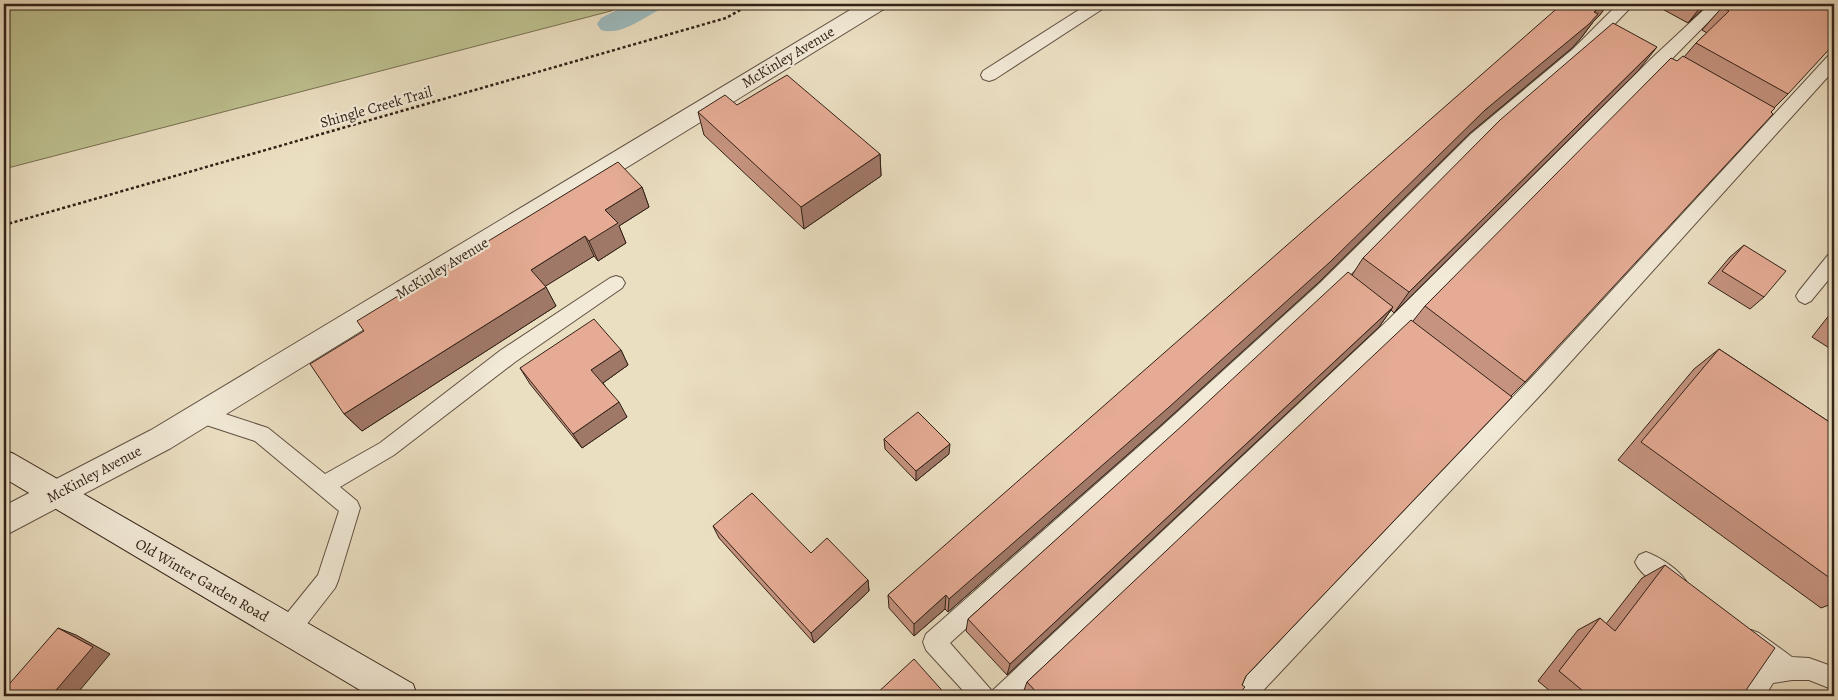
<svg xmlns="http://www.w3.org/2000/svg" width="1838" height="700" font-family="Alegreya,serif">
  <rect width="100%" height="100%" fill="#ebdfc2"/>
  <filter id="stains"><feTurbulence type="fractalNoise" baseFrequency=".004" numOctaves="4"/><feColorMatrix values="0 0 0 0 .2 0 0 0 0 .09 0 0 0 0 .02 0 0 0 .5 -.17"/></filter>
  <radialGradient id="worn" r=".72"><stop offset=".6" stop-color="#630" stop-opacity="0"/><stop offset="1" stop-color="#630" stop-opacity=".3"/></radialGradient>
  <path fill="#bdc08f" stroke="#787053" d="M4 4H625L611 11 4 169Z"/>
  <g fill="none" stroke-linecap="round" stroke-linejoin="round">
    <path fill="#9cbabd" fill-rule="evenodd" d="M629 4H663L659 10C642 19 620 36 601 30L597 24 601 18Z"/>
    <g stroke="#605042" stroke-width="2">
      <g id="lane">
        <path d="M1088 4H1106L1104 8 995 79 989 81 983 79 981 75 983 71Z"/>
        <path d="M1618 4H1634L1583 57 1483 142 1331 294 1175 439 950 643 992 691 1387 321 1651 59 1710 4H1726L1401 333 1017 696H968L926 650 923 642 926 634 1161 427 1319 284 1471 134 1573 49Z"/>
        <path d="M1834 55V70L1547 388 1258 696H1232L1235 688 1533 376 1828 56Z"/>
        <path d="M1834 253V273L1811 301 1805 304 1799 301 1796 296 1799 291 1828 255Z"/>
        <path d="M616 276 622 278 625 283 622 288 515 362 394 455 340 487 357 501 360 508 338 581 335 588 296 638 288 641 280 638 277 630 280 622 318 575 339 511 255 441 194 421 191 415 194 409 201 406 268 428 325 474 380 443 501 350 610 278Z"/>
        <path d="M1646 552C1660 557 1682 571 1688 585L1685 592 1677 595C1663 590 1641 576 1635 562L1639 555Z"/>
        <path d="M1751 630 1759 633 1792 657 1809 658 1834 667V690L1809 680H1792L1773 683 1765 696H1741L1758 666 1764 664 1743 649 1740 641 1743 633Z"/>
      </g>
    </g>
    <g stroke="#605042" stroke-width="2">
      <path id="street" d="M860 4H887L884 9 171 448 4 536V506L151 430Z"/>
    </g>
    <g stroke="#322117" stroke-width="2">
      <path id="secondary" d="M4 450 14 454 413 684 417 696H370L4 478Z"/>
    </g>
    <path stroke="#322117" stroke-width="2.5" stroke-dasharray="3 2.5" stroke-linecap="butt" d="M4 225 726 18 751 4"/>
    <use href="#lane" fill="#f2ead7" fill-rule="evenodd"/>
    <use href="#street" fill="#f2ead7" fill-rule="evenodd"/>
    <use href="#secondary" fill="#f2ead7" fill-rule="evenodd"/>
  </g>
  <g fill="#c5937f" stroke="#322117">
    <path d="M1656 4H1708L1688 23 1655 5Z"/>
    <path d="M1725 4 1788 94 1775 107 1525 382 1511 396 1246 676 1237 696H1026L1023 693 1027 682 1413 321 1425 306 1677 61 1684 57 1696 43 1707 33 1702 30Z"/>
    <path d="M1600 15 1593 22 1581 38 1572 48 1470 133 1318 283 1160 426 948 612 945 609 914 636 889 608 888 595Z"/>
    <path d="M1638 71 1394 313 1391 310 1379 327 1007 675 966 631 968 619 1352 275 1363 258Z"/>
    <path d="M737 105 880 154 881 176 804 229 704 135 698 112Z"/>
    <path d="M642 187 649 207 619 226 626 243 598 261 594 256 545 286 556 306 362 431 344 414Z"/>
    <path d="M1744 245 1764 297 1750 309 1708 283 1730 257Z"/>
    <path d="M1834 309V351L1812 337Z"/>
    <path d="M1719 349 1834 425V603L1821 608 1618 460 1694 369Z"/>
    <path d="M621 350 628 365 603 383 627 417 582 448 530 384 520 368Z"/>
    <path d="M884 439 949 454 916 481 885 449Z"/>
    <path d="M713 526 811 553 868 580 869 591 814 643 719 538Z"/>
    <path d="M1665 565 1742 696H1556L1538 681 1578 630 1600 618 1606 624 1642 578Z"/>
  </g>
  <g fill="#a07868" stroke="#322117">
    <path d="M1603 4H1608L1600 15 1593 22 1581 38 1572 48 1470 133 1318 283 1160 426 948 612 949 599 1485 110Z"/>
    <path d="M1703 4H1708L1688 23Z"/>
    <path d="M1657 47 1638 71 1394 313 1409 292Z"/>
    <path d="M880 154 881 176 804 229 801 207Z"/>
    <path d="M642 187 649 207 619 226 626 243 598 261 589 241 605 210Z"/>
    <path d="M585 236 594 256 541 289 531 270Z"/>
    <path d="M546 287 556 306 362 431 344 414Z"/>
    <path d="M1393 307 1379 327 1007 675 1010 664Z"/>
    <path d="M621 350 628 365 600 385 591 370Z"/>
    <path d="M619 402 627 417 582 448 573 434Z"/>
    <path d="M950 444 949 454 916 481V471Z"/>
    <path d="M868 580 869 591 814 643 811 633Z"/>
    <path d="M946 595 945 609 914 636V624Z"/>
    <path d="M58 628 76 635 110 654 75 696H51Z"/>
  </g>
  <g fill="#e5ab94" stroke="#322117">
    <path d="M1562 4H1603L1594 12 1598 14 1589 24 1485 110 1330 262 1168 408 949 599 946 595 914 624 888 595Z"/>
    <path d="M1725 4H1834V44L1788 94 1696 43 1729 11 1721 7Z"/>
    <path d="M1613 23 1657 47 1409 292 1363 258 1500 120Z"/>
    <path d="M1683 56 1775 108 1771 112 1773 114 1525 382 1425 306 1671 58 1677 61Z"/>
    <path d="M787 75 880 154 801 207 698 112 725 95 737 105Z"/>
    <path d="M618 162 642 187 605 210 618 223 589 241 585 236 531 270 546 287 344 414 310 364 364 331 357 321Z"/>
    <path d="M1744 245 1786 271 1764 297 1722 271Z"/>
    <path d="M1348 272 1393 307 1010 664 968 619 1185 423Z"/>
    <path d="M594 319 621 350 591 370 619 402 573 434 520 368Z"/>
    <path d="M1411 320 1512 397 1246 676 1242 685 1245 687 1237 696H1040L1027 682Z"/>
    <path d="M1719 349 1834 425V581L1641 442Z"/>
    <path d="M918 412 950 444 916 471 884 439Z"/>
    <path d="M752 493 811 553 827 538 868 580 811 633 713 526Z"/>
    <path d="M1665 565 1775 648 1742 696H1589L1559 671 1600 618 1615 631Z"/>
    <path d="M58 628 93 647 51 696H4V690Z"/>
    <path d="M914 659 947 696H874Z"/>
  </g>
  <g text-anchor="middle" stroke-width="4.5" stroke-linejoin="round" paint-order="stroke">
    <g font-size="15" fill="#322117" stroke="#f2ead7">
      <text transform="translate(788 57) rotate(-31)" y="5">McKinley Avenue</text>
      <text transform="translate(376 107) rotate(-16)" y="5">Shingle Creek Trail</text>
      <text transform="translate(442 268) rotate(-31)" y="5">McKinley Avenue</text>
      <text transform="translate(94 474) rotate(-28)" y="5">McKinley Avenue</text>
      <text transform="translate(202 580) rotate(30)" y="5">Old Winter Garden Road</text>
    </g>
  </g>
  <rect width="1838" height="700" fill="none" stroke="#ebdfc2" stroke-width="20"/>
  <rect x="5" y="5" width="1828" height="690" fill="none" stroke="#322117" stroke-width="2.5"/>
  <rect x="10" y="10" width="1818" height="680" fill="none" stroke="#322117"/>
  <rect width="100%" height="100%" filter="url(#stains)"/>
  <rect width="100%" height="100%" fill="url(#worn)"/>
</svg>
